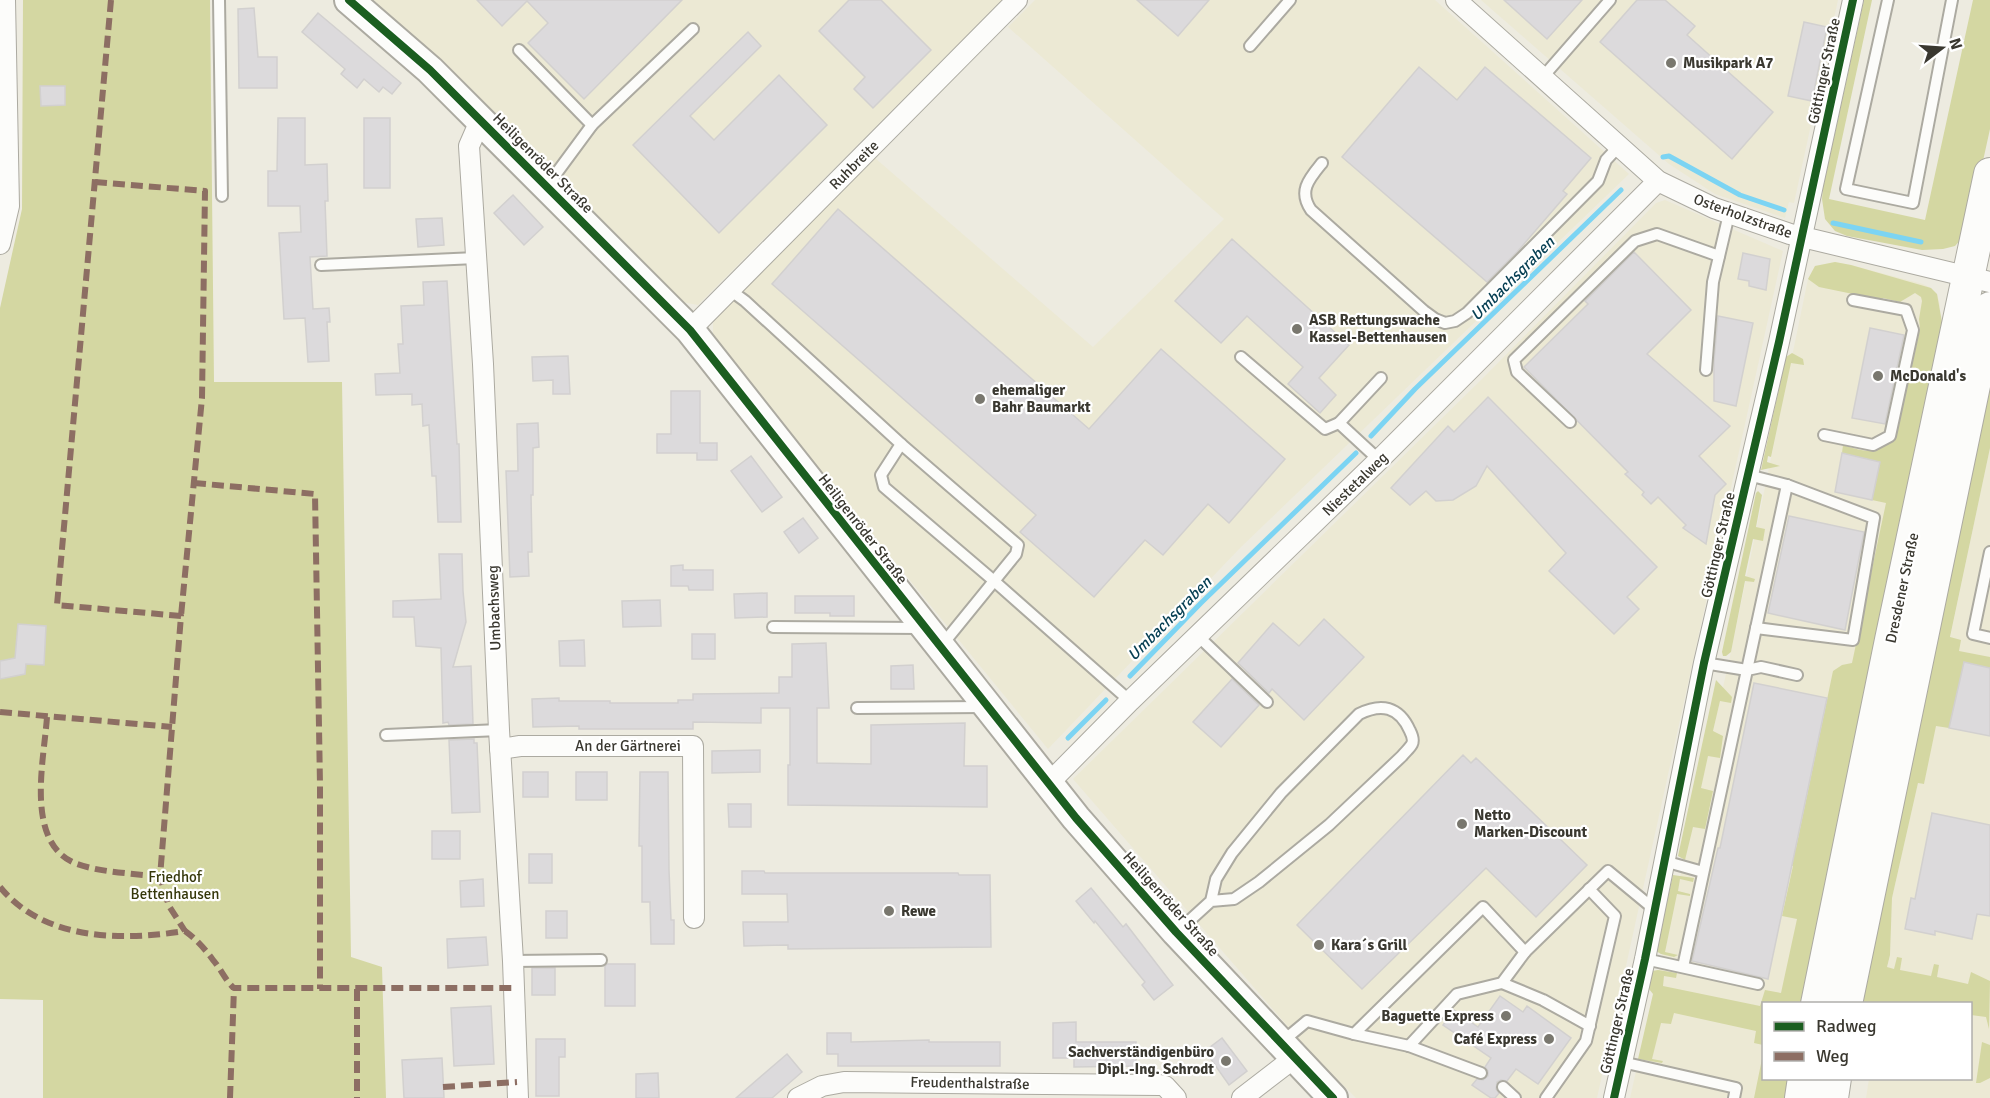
<svg xmlns="http://www.w3.org/2000/svg" width="1990" height="1098" font-family="Signika,sans-serif">
  <rect width="100%" height="100%" fill="#edebe0"/>
  <g fill="#ece9d4">
    <path d="M373 0H1002L698 305 676 301 466 85Z"/>
    <path d="M1035 0H1435L1629 174 1240 548 1048 749 713 340V323L724 308 875 158 1093 347 1224 219 1008 27Z"/>
    <path d="M1481 0H1838L1794 203 1789 202 1785 218 1715 194 1669 164Z"/>
    <path d="M1665 200 1783 251 1597 1098H1356L1310 1052 1073 779 1481 380 1656 203Z"/>
    <path d="M1835 262 1851 265 1923 284 1931 288 1937 294 1940 305 1785 1003 1764 1004 1762 1098H1630L1731 652 1808 279 1815 266Z"/>
    <path d="M1990 448V1098H1866L1869 1079 1970 1078V1004L1887 967 1890 955 1892 898 1918 783 1924 784 1950 638Z"/>
  </g>
  <g fill="#d4d7a2">
    <path d="M23 0H210L214 382H342L351 957 382 967 386 1098H43V1000L0 999V308L22 209Z"/>
    <path d="M1864 0H1872L1829 199 1925 220 1973 0H1990V129L1968 229 1962 238 1955 246 1943 249 1922 250 1847 236 1835 231 1825 219 1822 199 1823 188Z"/>
    <path d="M1835 262 1851 265 1931 288 1937 294 1942 322 1948 324 1806 1003 1764 1004 1763 1045 1754 1043 1756 1031 1674 1013 1671 1024 1661 1023 1652 1059 1663 1061 1662 1063 1638 1059 1653 994 1649 989 1652 971 1658 970 1677 973 1676 978 1664 976 1663 986 1760 1006 1765 990 1781 993 1797 919 1782 916 1793 866 1741 853 1723 833 1796 848 1833 671 1842 665 1852 663 1886 503 1872 500 1880 462 1842 453 1843 445C1853 448 1866 453 1876 450 1899 446 1902 398 1906 379L1910 374 1920 329 1919 319 1922 301 1921 297 1915 293 1900 302 1883 298 1882 300 1819 287 1808 279 1815 266Z"/>
    <path d="M1792 353 1803 359 1804 365 1791 363 1771 457 1768 456 1767 462 1780 466 1761 470 1786 357Z"/>
    <path d="M1990 366V448L1950 637 1961 640 1959 651 1990 657V668L1964 662 1949 728 1936 726 1924 784 1918 783 1892 898 1890 955 1887 967 1894 969 1897 957 1902 958 1900 970 1931 976 1934 964 1939 965 1937 977 1968 984 1971 972 1990 981 1989 1029 1986 1017 1971 1015 1970 1004H1858Z"/>
    <path d="M1758 491 1762 495 1756 527 1765 529 1763 541 1753 539 1745 576 1755 579 1754 582 1745 581 1731 652 1726 656H1723L1722 652 1756 493Z"/>
    <path d="M1716 680 1732 697 1731 703 1720 701 1713 731 1723 736 1720 758 1708 756 1701 788 1713 791 1705 829 1693 827 1685 860 1678 856Z"/>
    <path d="M1673 875 1694 878 1693 882 1680 879 1678 891 1690 894V896L1677 894 1665 952 1678 955 1674 957 1661 954 1656 951Z"/>
    <path d="M1982 1042 1990 1045V1078L1980 1083H1976Z"/>
    <path d="M1763 1054 1764 1078 1792 1079 1789 1098H1754Z"/>
  </g>
  <g fill="none" stroke-linecap="round" stroke-linejoin="round">
    <g stroke="#7cd4f3" stroke-width="5">
      <path d="M1663 157 1669 156 1740 195 1784 210"/>
      <path d="M1833 223 1921 242"/>
      <path d="M1371 436 1415 389 1621 190"/>
      <path d="M1130 676 1201 603 1356 453"/>
      <path d="M1068 738 1106 700"/>
    </g>
  </g>
  <g fill="#dcdadc" stroke="#d2d0cf" stroke-width="1.5">
    <path d="M477 0H682L584 99 528 43 548 23 527 1 502 26Z"/>
    <path d="M849 0H881L931 50 873 108 854 89 865 77 819 31Z"/>
    <path d="M1137 0H1209L1178 36Z"/>
    <path d="M1504 0H1582L1547 39Z"/>
    <path d="M1637 0H1665L1695 26 1687 35 1773 112 1732 159 1600 42Z"/>
    <path d="M254 8 258 57H277V88H239L238 9Z"/>
    <path d="M318 13 401 83 392 94 383 87 379 92 364 79 357 88 341 74 345 69 302 32Z"/>
    <path d="M1804 22 1827 27 1812 101 1788 96Z"/>
    <path d="M748 32 761 46 690 116 714 140 779 75 827 125 719 233 633 145Z"/>
    <path d="M1419 67 1457 100 1485 67 1591 158 1563 191 1567 194 1517 252 1487 282 1342 157Z"/>
    <path d="M40 86H65V105L41 106Z"/>
    <path d="M278 118H305V165L327 164 328 201H325L327 256 310 257 313 309 329 308 330 322H327L329 361 308 362 305 318 284 319 279 233 301 232 300 206H268V171H277Z"/>
    <rect x="364" y="118" width="26" height="70"/>
    <path d="M513 195 543 227 524 245 494 213Z"/>
    <path d="M838 209 1089 429 1161 349 1285 459 1229 523 1208 504 1163 555 1145 540 1094 597 1020 532 1036 515 772 284Z"/>
    <path d="M442 218 444 245 418 247 416 219Z"/>
    <path d="M1232 239 1349 345 1319 378 1336 395 1320 413 1288 384 1303 367 1247 316 1221 343 1175 301Z"/>
    <path d="M1634 252 1691 310 1647 354 1730 426 1699 456 1726 484 1715 495 1706 544 1683 528 1686 525 1658 497 1651 504 1642 495 1644 492 1625 474 1628 472 1524 367 1588 304 1585 301Z"/>
    <path d="M1743 253 1770 259 1766 290 1749 286V281L1738 279Z"/>
    <path d="M447 281 457 444H459L461 522H438L436 476H432L429 425 423 426 422 404 412 405V394L376 395 375 374 400 373 398 344H403L401 306 424 305 423 282Z"/>
    <path d="M1718 316 1753 323 1736 406 1714 401V362Z"/>
    <path d="M1870 328 1904 335 1885 424 1852 418Z"/>
    <path d="M568 356 570 394H553V380L533 381 532 357Z"/>
    <path d="M671 391H700V443H717V460H697V453H657V434H671Z"/>
    <path d="M1488 397 1657 567 1627 597 1639 609 1614 634 1549 571 1566 553 1487 466 1476 486 1453 500 1436 501 1426 491 1410 505 1391 488 1448 426 1454 432Z"/>
    <path d="M538 423 539 447 533 448V495H531L532 552H528L529 576 510 577 506 471H518L517 424Z"/>
    <path d="M1842 453 1880 462 1872 500 1835 492Z"/>
    <path d="M751 456 782 497 762 512 731 471Z"/>
    <path d="M1789 516 1864 532 1845 630 1768 613Z"/>
    <path d="M803 518 818 538 799 553 784 532Z"/>
    <path d="M439 554H462L463 591 466 622 453 667 471 666 473 724 449 725 448 722 443 723 441 648 416 646 414 617H393V601L441 599Z"/>
    <path d="M683 565V570H713V590H689L688 586H671V566Z"/>
    <path d="M767 593V617L735 618 734 594Z"/>
    <path d="M795 596H854V616H830V613H795Z"/>
    <path d="M660 600 661 626 623 627 622 601Z"/>
    <path d="M1324 619 1364 657 1304 720 1272 689 1269 693 1238 663 1273 623 1299 646Z"/>
    <path d="M18 624 46 626 44 665 26 664 25 674 0 679V661L15 658Z"/>
    <rect x="692" y="634" width="23" height="25"/>
    <path d="M584 640 585 666H560L559 641Z"/>
    <path d="M826 643 829 708H817V763L871 764V725L965 723 964 766H987V807L788 805V765H790V708H761V723L693 722V729H579V726L533 727 532 699 559 698V701H610V703H678V700H693V694L779 693V677H792V644Z"/>
    <path d="M1964 662 1990 668V736L1949 728Z"/>
    <path d="M913 665 914 689H891V666Z"/>
    <path d="M1232 679 1259 705 1221 747 1193 722Z"/>
    <path d="M1754 683 1827 698 1768 979 1692 961 1718 848H1720Z"/>
    <path d="M474 739V743H477L480 812 452 813 449 740Z"/>
    <path d="M760 750V772L712 773V751Z"/>
    <path d="M1463 755 1471 763 1476 758 1587 865 1536 917 1486 868 1362 989 1297 925Z"/>
    <rect x="523" y="772" width="25" height="25"/>
    <rect x="576" y="772" width="31" height="28"/>
    <path d="M640 772H668L669 870 671 920H674V944H651L650 902H642V846H639Z"/>
    <path d="M728 804H751V827H729Z"/>
    <path d="M1932 813 1990 825V916L1977 914 1972 939 1935 931V935L1905 929 1911 898 1915 899Z"/>
    <rect x="432" y="831" width="28" height="28"/>
    <rect x="529" y="854" width="23" height="29"/>
    <path d="M742 871H764L765 873H958L959 875H990L991 947 788 949V945L744 946 743 922H788L787 894H742Z"/>
    <path d="M483 879 484 906 461 907 460 881Z"/>
    <path d="M1091 888 1123 927 1126 924 1173 985 1154 1000 1142 985 1145 982 1095 921 1094 923 1076 901Z"/>
    <rect x="546" y="911" width="21" height="27"/>
    <path d="M486 937 488 965 448 968 447 939Z"/>
    <path d="M607 964H635V1006H605V966Z"/>
    <rect x="532" y="968" width="23" height="27"/>
    <path d="M1500 996 1523 1012 1527 1006 1571 1038 1538 1084 1516 1069 1507 1081 1501 1080 1497 1082 1496 1089 1499 1093 1495 1098H1491L1472 1085 1477 1079 1483 1080 1488 1076V1071L1485 1067 1491 1058 1443 1025 1454 1010 1478 1027Z"/>
    <path d="M491 1006 494 1064 454 1066 451 1008Z"/>
    <path d="M1076 1022V1042H1136V1066L1074 1067V1058H1053V1023Z"/>
    <path d="M827 1033H851V1042L929 1040V1042H1000V1066H838V1054H827Z"/>
    <path d="M1222 1038 1247 1071 1229 1085 1205 1051Z"/>
    <path d="M536 1039H565V1057H559V1096H536Z"/>
    <path d="M787 1054 802 1072 779 1092 772 1098H736Z"/>
    <path d="M442 1058 444 1098H404L402 1060Z"/>
    <path d="M658 1073 659 1098H636V1074Z"/>
  </g>
  <g fill="none" stroke-linecap="round" stroke-linejoin="round">
    <g stroke="#acaaa1" stroke-width="14">
      <g id="lane">
        <path d="M219 0 222 196"/>
        <path d="M1888 0 1846 189 1913 203 1952 0"/>
        <path d="M1250 46 1290 0"/>
        <path d="M519 50 592 125"/>
        <path d="M1542 78 1610 0"/>
        <path d="M1322 163C1309 179 1298 191 1311 210L1424 311 1435 319 1445 323 1455 321 1467 313 1598 181 1606 160 1619 146"/>
        <path d="M547 186 592 125 693 29"/>
        <path d="M321 265 476 258"/>
        <path d="M730 290 745 301 901 444 881 475 884 487 993 580 1130 701"/>
        <path d="M1241 357 1325 429 1339 423"/>
        <path d="M1706 370 1713 282 1729 214"/>
        <path d="M1570 422 1517 372 1514 360 1635 241 1657 234 1719 256"/>
        <path d="M1824 435 1873 445 1890 436 1913 330 1906 310 1853 300"/>
        <path d="M901 444 1018 545 1016 554 942 645"/>
        <path d="M1379 460 1339 423 1381 378"/>
        <path d="M1748 475 1787 485 1874 518 1853 640 1756 628"/>
        <path d="M1990 552 1973 634 1990 638"/>
        <path d="M773 627 921 628"/>
        <path d="M1198 636 1267 702"/>
        <path d="M1704 663 1747 670 1787 485"/>
        <path d="M857 708 983 707"/>
        <path d="M386 735 499 730"/>
        <path d="M1664 861 1703 872"/>
        <path d="M1177 932 1211 901 1216 879 1232 853 1281 793 1359 714C1381 703 1399 706 1410 731 1412 735 1414 740 1412 744 1410 748 1405 752 1402 756L1329 825 1259 882 1234 899 1211 901"/>
        <path d="M1645 959 1758 984"/>
        <path d="M513 961 601 960"/>
        <path d="M1683 967 1747 670 1761 667 1797 675"/>
        <path d="M1502 983 1543 1000 1590 1026"/>
        <path d="M1354 1034 1409 1046 1481 1073"/>
        <path d="M1283 1041 1307 1021 1354 1034 1483 907 1525 952 1608 871 1654 909"/>
        <path d="M1409 1046 1457 994 1502 983 1525 952"/>
        <path d="M1622 1062 1736 1088 1734 1098"/>
        <path d="M1503 1087 1515 1098"/>
        <path d="M1546 1098 1586 1041 1615 916 1589 889"/>
      </g>
    </g>
    <g stroke="#acaaa1" stroke-width="22">
      <g id="street">
        <path d="M1456 0 1658 181 1714 208 1790 234 1990 282"/>
        <path d="M482 121 476 130 469 146 483 364 499 730 513 961 518 1098"/>
        <path d="M0 244 9 206 5 0"/>
        <path d="M690 330 1017 0"/>
        <path d="M500 749 520 746H693L694 918"/>
        <path d="M1048 784 1130 701 1379 460 1658 181"/>
        <path d="M798 1098 822 1086 844 1082 1160 1085 1165 1086 1176 1098"/>
        <path d="M1242 1098 1294 1058"/>
        <path d="M1614 1098 1645 959 1704 663 1779 342 1853 0"/>
      </g>
    </g>
    <g stroke="#acaaa1" stroke-width="32">
      <path id="secondary" d="M349 0 430 70 690 330 1076 818 1176 932 1333 1098"/>
    </g>
    <g stroke="#acaaa1" stroke-width="34">
      <g id="primary">
        <path d="M1817 1004 1891 640 1990 174"/>
        <path d="M1846 1004 1990 308"/>
        <path d="M1801 1098 1804 1078"/>
        <path d="M1832 1098 1835 1078"/>
      </g>
    </g>
    <use href="#lane" stroke="#fcfcfa" stroke-width="10"/>
    <use href="#street" stroke="#fcfcfa" stroke-width="20"/>
    <use href="#secondary" stroke="#fcfcfa" stroke-width="28"/>
    <use href="#primary" stroke="#fcfcfa" stroke-width="32"/>
    <g stroke="#8d6e63" stroke-width="6" stroke-dasharray="12 6" stroke-linecap="butt">
      <path d="M111 0 57 605 181 616 160 877 169 906 185 931"/>
      <path d="M95 182 205 191 202 398 181 616"/>
      <path d="M194 483 315 494 320 785V989"/>
      <path d="M0 712 172 727"/>
      <path d="M47 717C44 761 24 844 77 864 103 873 133 873 160 877"/>
      <path d="M0 887C44 941 122 941 185 931 196 939 205 949 213 960 221 969 225 980 234 988H513"/>
      <path d="M357 989V1098"/>
      <path d="M443 1087 517 1082"/>
      <path d="M230 1098 234 988"/>
    </g>
    <g stroke="#fff" stroke-width="11">
      <g id="cycleway">
        <path d="M349 0 430 70 690 330 1076 818 1176 932 1333 1098"/>
        <path d="M1614 1098 1645 959 1704 663 1779 342 1853 0"/>
      </g>
    </g>
    <use href="#cycleway" stroke="#1b5e20" stroke-width="8"/>
  </g>
  <g fill="#79776e" stroke="#fff" stroke-width="2">
    <circle cx="1671" cy="63" r="6"/>
    <circle cx="1297" cy="329" r="6"/>
    <circle cx="1878" cy="376" r="6"/>
    <circle cx="980" cy="399" r="6"/>
    <circle cx="1462" cy="824" r="6"/>
    <circle cx="889" cy="911" r="6"/>
    <circle cx="1319" cy="945" r="6"/>
    <circle cx="1506" cy="1016" r="6"/>
    <circle cx="1549" cy="1039" r="6"/>
    <circle cx="1226" cy="1061" r="6"/>
  </g>
  <g text-anchor="middle" stroke-width="4.5" stroke-linejoin="round" paint-order="stroke">
    <g font-size="15" font-weight="bold" fill="#3a3830" stroke="#fff" text-anchor="start">
      <text x="1683" y="68">Musikpark A7</text>
      <text x="1309" y="325">ASB Rettungswache<tspan x="1309" dy="17">Kassel-Bettenhausen</tspan></text>
      <text x="1890" y="381">McDonald's</text>
      <text x="992" y="395">ehemaliger<tspan x="992" dy="17">Bahr Baumarkt</tspan></text>
      <text x="1474" y="820">Netto<tspan x="1474" dy="17">Marken-Discount</tspan></text>
      <text x="901" y="916">Rewe</text>
      <text x="1331" y="950">Kara´s Grill</text>
      <text x="1494" y="1021" text-anchor="end">Baguette Express</text>
      <text x="1537" y="1044" text-anchor="end">Café Express</text>
      <text x="1214" y="1057" text-anchor="end">Sachverständigenbüro<tspan x="1214" dy="17">Dipl.-Ing. Schrodt</tspan></text>
    </g>
    <g font-size="15" fill="#3a3830" stroke="#fff">
      <text transform="translate(1824 71) rotate(-78)" y="5">Göttinger Straße</text>
      <text transform="translate(543 163) rotate(45)" y="5">Heiligenröder Straße</text>
      <text transform="translate(854 165) rotate(-45)" y="5">Ruhbreite</text>
      <text transform="translate(1743 216) rotate(20)" y="5">Osterholzstraße</text>
      <text transform="translate(1355 484) rotate(-44)" y="5">Niestetalweg</text>
      <text transform="translate(863 529) rotate(52)" y="5">Heiligenröder Straße</text>
      <text transform="translate(1718 545) rotate(-77)" y="5">Göttinger Straße</text>
      <text transform="translate(1902 588) rotate(-78)" y="5">Dresdener Straße</text>
      <text transform="translate(494 608) rotate(-92)" y="5">Umbachsweg</text>
      <text x="628" y="751">An der Gärtnerei</text>
      <text transform="translate(1171 904) rotate(48)" y="5">Heiligenröder Straße</text>
      <text transform="translate(1617 1021) rotate(-77)" y="5">Göttinger Straße</text>
      <text transform="translate(970 1083) rotate(1)" y="5">Freudenthalstraße</text>
    </g>
    <g font-size="15" fill="#36380b" stroke="#fff">
      <text x="175" y="882">Friedhof<tspan x="175" dy="17">Bettenhausen</tspan></text>
    </g>
    <g font-size="16" font-style="italic" fill="#084054" stroke="#fff">
      <text transform="translate(1512 278) rotate(-45)" y="6">Umbachsgraben</text>
      <text transform="translate(1169 618) rotate(-45)" y="6">Umbachsgraben</text>
    </g>
  </g>
  <rect x="1762" y="1002" width="210" height="78" fill="#ffffff" stroke="#b0afac" stroke-width="1.5"/>
  <rect x="1774" y="1022" width="30" height="9" fill="#1b5e20" stroke="#b0afac" stroke-width="1.5"/>
  <text x="1816" y="1032" font-size="18" fill="#3a3830">Radweg</text>
  <rect x="1774" y="1052" width="30" height="9" fill="#8d6e63" stroke="#b0afac" stroke-width="1.5"/>
  <text x="1816" y="1062" font-size="18" fill="#3a3830">Weg</text>
  <g transform="translate(1942 48) rotate(73)" stroke="#ffffff" stroke-width="4.5" paint-order="stroke">
  <path d="M0-4.5L10 22L0 15L-10 22Z" fill="#3a3830"/>
  <text y="-9" font-size="16" font-weight="bold" text-anchor="middle" fill="#3a3830">N</text>
  </g>
</svg>
